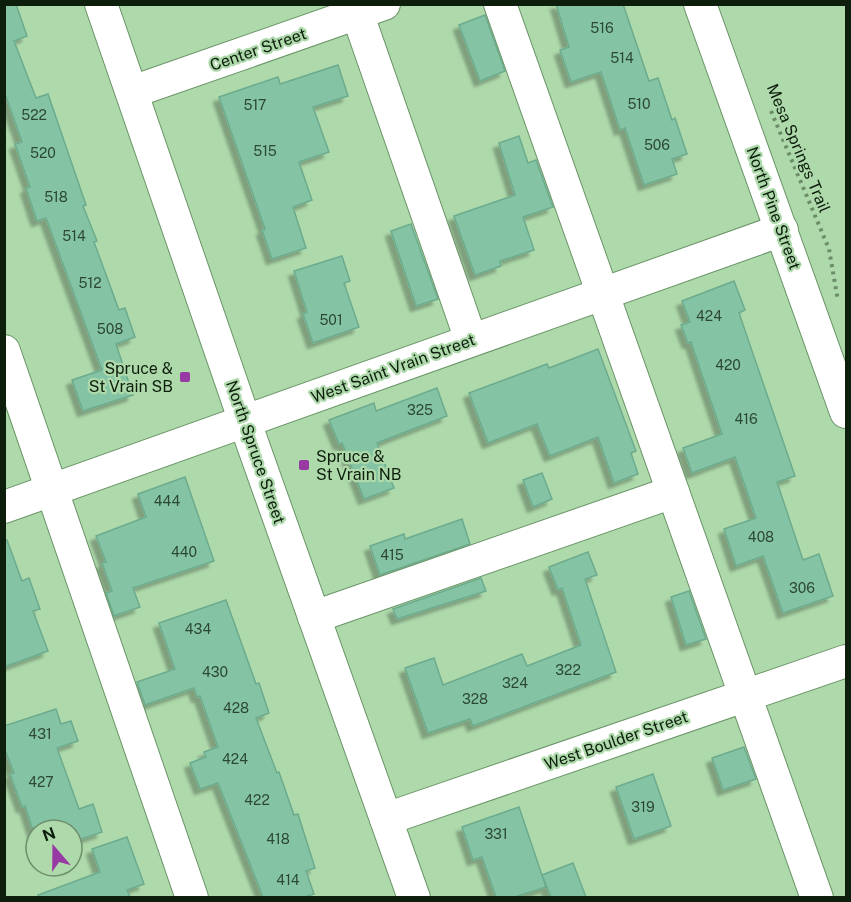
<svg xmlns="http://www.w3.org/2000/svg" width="851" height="902" font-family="'Public Sans',sans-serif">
  <defs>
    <filter id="shadow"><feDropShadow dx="-5.5" dy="5.5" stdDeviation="1.5" flood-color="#0004"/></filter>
  </defs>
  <rect width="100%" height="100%" fill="#aedaab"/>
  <g fill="#84c4a5" stroke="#6cab8d" stroke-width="1.5" filter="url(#shadow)">
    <path d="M4 4H16L27 36 14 41 36 98 48 94 86 205 83 206 97 241 94 242 119 310 125 308 135 337 116 344 133 395 83 411 72 380 102 370 46 218 37 221 26 188 30 187 15 144 22 142 4 91Z"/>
    <path d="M556 4H623L649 81 658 78 672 120 675 118 687 154 672 159 677 174 644 185 625 128 620 130 601 72 571 82 560 50 569 47Z"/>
    <path d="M485 15 505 71 480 81 459 25Z"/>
    <path d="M338 65 348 96 313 107 329 152 299 162 312 200 293 207 306 248 272 259 262 230 265 229 219 97 278 77 280 84Z"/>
    <path d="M519 136 528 163 536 160 553 207 523 217 534 250 500 261 501 266 475 275 454 216 515 195 499 143Z"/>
    <path d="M411 224 438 299 416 306 391 231Z"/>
    <path d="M342 256 350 281 344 283 359 327 313 343 303 314 307 312 294 271Z"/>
    <path d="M734 281 745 310 739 313 795 476 777 482 803 560 819 554 833 596 783 613 763 556 736 566 724 529 756 518 735 457 692 473 683 448 722 434 691 342 688 343 681 325 690 322 682 301Z"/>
    <path d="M598 349 636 451 631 453 638 474 614 483 598 437 550 456 537 424 488 443 469 393 547 364 549 368Z"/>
    <path d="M437 388 447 416 377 443 394 488 364 499 342 443 339 444 329 420 374 403 376 411Z"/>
    <path d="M542 473 552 499 533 507 523 480Z"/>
    <path d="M185 477 214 561 133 588 140 607 114 616 106 593 112 591 102 563 106 562 96 536 146 517 138 494Z"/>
    <path d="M462 519 470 544 380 575 370 546 404 534 405 539Z"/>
    <path d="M4 540H7L22 581 29 578 40 609 33 611 48 651 4 667Z"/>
    <path d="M588 552 597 575 585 579 616 672 473 726 470 719 428 733 405 668 434 658 443 685 522 654 527 666 581 645 562 588 558 590 549 567Z"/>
    <path d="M481 578 486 591 397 619 393 609Z"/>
    <path d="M689 591 706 639 686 645 671 597Z"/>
    <path d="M226 600 256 684 259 683 269 713 256 718 277 773 279 772 294 815 298 814 315 868 306 871 314 894 304 897H263L218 783 200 789 190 763 206 757 204 752 218 747 200 696 197 697 194 688 145 705 137 682 175 669 159 623Z"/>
    <path d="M56 709 61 724 71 721 78 741 57 748 79 809 93 804 102 832 72 842V830H36V839L25 806 22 807 10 774 14 773 4 747V726Z"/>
    <path d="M744 747 756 779 723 790 712 758Z"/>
    <path d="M653 774 671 826 634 839 616 787Z"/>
    <path d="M519 807 546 887 515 897H496L482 857 473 860 462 827Z"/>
    <path d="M127 837 144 884 127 890 130 897H38V895L100 872 92 849Z"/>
    <path d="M573 863 586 897H551L542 875Z"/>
  </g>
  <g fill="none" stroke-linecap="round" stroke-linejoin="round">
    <g stroke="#6a9467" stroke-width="34">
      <g id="minor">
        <path d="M101 4 253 445 414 898"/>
        <path d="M354 4 471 340"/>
        <path d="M500 4 817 898"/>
        <path d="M700 4 846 412"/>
        <path d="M132 92 384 4"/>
        <path d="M4 351 192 898"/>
        <path d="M4 507 782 230"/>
        <path d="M314 617 673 492"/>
        <path d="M386 819 846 661"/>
      </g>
    </g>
    <path stroke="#6c8c6a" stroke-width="4" stroke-dasharray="3 4.5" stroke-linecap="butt" d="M771 111 829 249 838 301"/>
    <use href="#minor" stroke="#fff" stroke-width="32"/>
  </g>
  <g fill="#973aa3" stroke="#aedaab" stroke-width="2">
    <rect x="179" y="371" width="12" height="12" rx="3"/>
    <rect x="298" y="459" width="12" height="12" rx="3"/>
  </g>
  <g text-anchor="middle" stroke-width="4.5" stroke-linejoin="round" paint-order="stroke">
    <g font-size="14" fill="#2c4833">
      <text x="602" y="33">516</text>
      <text x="622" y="63">514</text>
      <text x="639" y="109">510</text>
      <text x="255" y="110">517</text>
      <text x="34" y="120">522</text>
      <text x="657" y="150">506</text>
      <text x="265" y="156">515</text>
      <text x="43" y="158">520</text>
      <text x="56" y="202">518</text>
      <text x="74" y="241">514</text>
      <text x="90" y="288">512</text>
      <text x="709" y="321">424</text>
      <text x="331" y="325">501</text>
      <text x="110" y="334">508</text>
      <text x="728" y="370">420</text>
      <text x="420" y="415">325</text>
      <text x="746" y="424">416</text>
      <text x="167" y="506">444</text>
      <text x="761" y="542">408</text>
      <text x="184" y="557">440</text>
      <text x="392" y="560">415</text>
      <text x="802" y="593">306</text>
      <text x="198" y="634">434</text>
      <text x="568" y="675">322</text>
      <text x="215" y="677">430</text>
      <text x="515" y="688">324</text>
      <text x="475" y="704">328</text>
      <text x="236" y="713">428</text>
      <text x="40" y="739">431</text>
      <text x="235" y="764">424</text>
      <text x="41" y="787">427</text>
      <text x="257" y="805">422</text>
      <text x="643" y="812">319</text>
      <text x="496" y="839">331</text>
      <text x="278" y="844">418</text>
      <text x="288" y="885">414</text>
    </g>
    <g font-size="16" fill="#0e1e0d" stroke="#aedaab">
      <text transform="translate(258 49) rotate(-19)" y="6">Center Street</text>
      <text transform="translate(799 148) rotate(67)" y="6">Mesa Springs Trail</text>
      <text transform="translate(774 208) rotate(70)" y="6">North Pine Street</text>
      <text transform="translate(393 368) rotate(-20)" y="6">West Saint Vrain Street</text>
      <text transform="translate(256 452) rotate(71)" y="6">North Spruce Street</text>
      <text transform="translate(616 740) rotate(-19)" y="6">West Boulder Street</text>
    </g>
    <g font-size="16" fill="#0e1e0d" stroke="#aedaab" text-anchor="end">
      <text x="173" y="374">Spruce &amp;<tspan x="173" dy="18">St Vrain SB</tspan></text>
      <text x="316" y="462" text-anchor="start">Spruce &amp;<tspan x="316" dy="18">St Vrain NB</tspan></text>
    </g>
  </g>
  <rect width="851" height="902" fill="none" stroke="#0e1e0d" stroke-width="12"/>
  <g transform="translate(54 848) rotate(340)"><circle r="28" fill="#aedaab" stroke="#6e8f6c" stroke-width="1.5"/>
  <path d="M0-4.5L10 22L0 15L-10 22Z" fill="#973aa3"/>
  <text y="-9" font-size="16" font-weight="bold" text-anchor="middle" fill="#0e1e0d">N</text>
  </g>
</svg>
